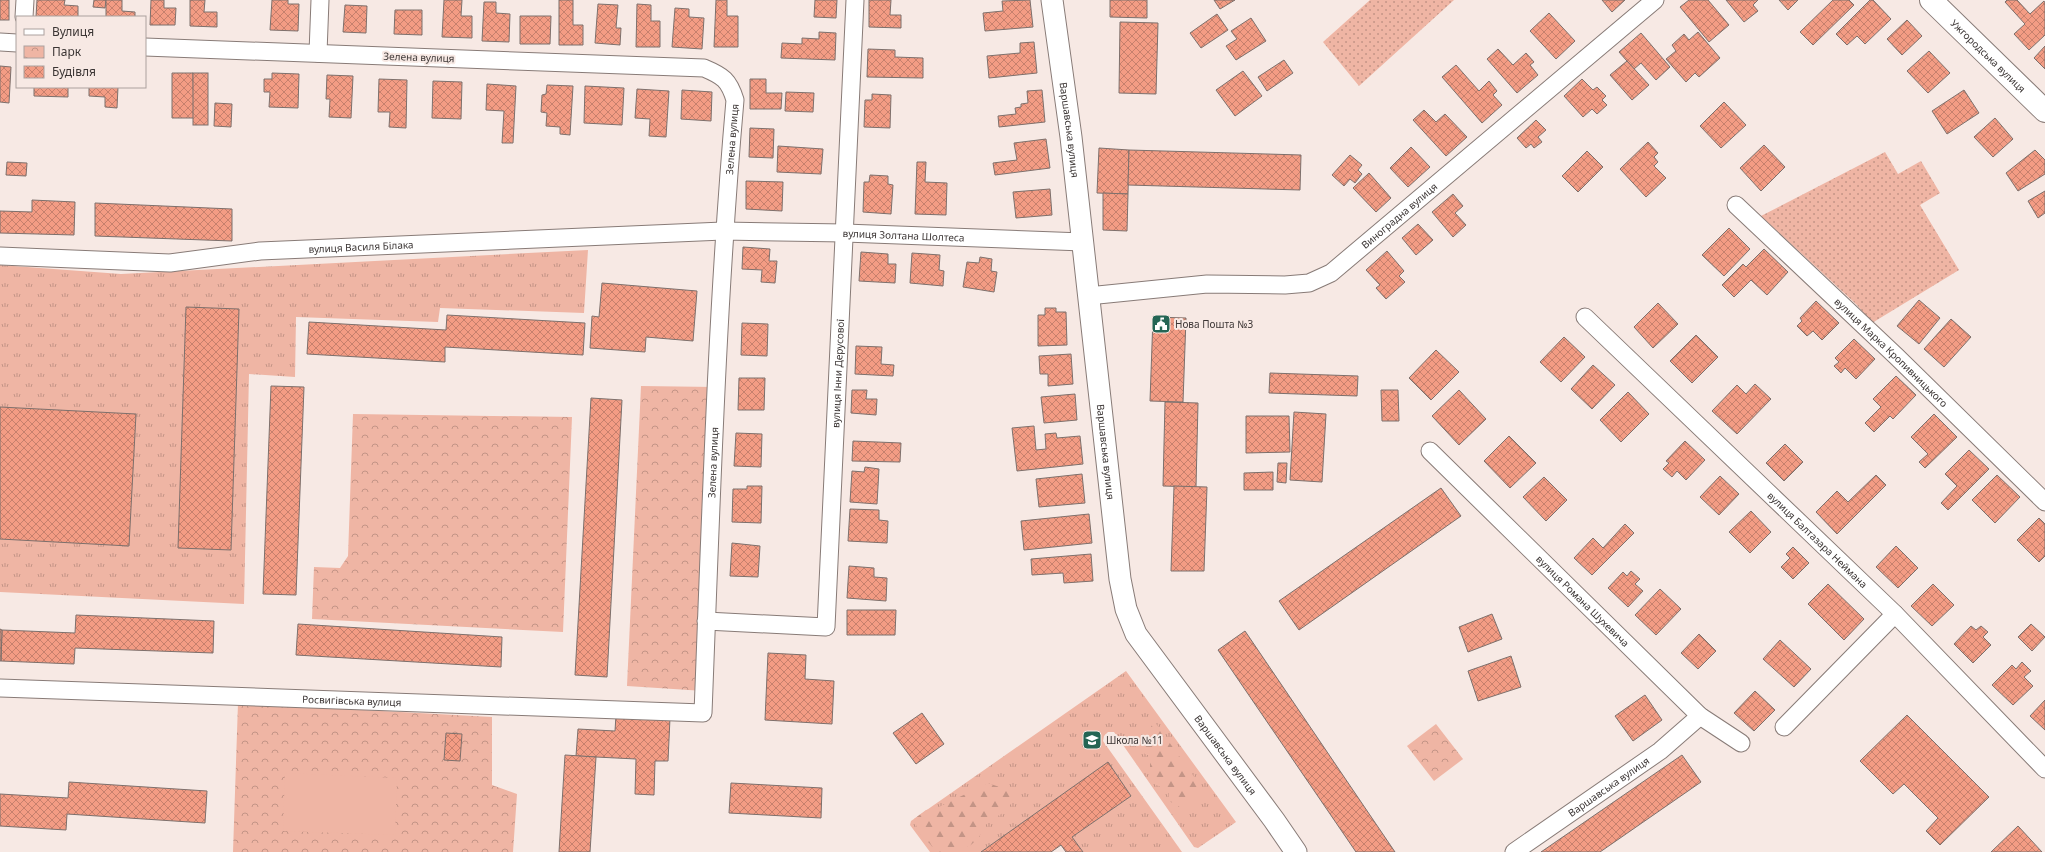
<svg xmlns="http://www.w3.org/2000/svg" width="2045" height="852" font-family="'Noto Sans',sans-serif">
  <defs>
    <pattern id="grass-tufts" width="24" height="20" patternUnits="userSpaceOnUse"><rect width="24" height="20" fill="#efb5a4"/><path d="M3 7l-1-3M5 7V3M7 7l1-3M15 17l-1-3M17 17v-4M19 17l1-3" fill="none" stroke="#c39486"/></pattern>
    <pattern id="forest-firs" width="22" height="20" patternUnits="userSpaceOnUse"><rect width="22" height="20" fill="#efb5a4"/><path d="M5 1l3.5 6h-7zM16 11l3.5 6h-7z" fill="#c39486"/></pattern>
    <pattern id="park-crowns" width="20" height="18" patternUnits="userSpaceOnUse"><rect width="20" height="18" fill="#efb5a4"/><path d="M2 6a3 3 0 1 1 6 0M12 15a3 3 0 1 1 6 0" fill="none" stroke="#c39486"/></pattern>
    <pattern id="garden-dots" width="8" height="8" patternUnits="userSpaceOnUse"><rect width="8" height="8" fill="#efb5a4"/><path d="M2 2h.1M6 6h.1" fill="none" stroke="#c39486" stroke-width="1.8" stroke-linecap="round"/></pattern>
    <pattern id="building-cross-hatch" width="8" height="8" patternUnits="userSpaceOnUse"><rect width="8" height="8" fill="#f39c84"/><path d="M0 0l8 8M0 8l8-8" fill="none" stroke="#c6806d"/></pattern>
  </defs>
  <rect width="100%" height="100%" fill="#f7e9e4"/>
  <g fill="url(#grass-tufts)">
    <path d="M588 250 584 313 440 308 438 322 296 317 295 377 249 374 244 604 0 592V265L121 274Z"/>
    <path d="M1126 671 1236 822 1198 848 1194 847 1114 732H1108L1104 736 1103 741 1182 852H1083L1072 837 1131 796 1108 763 981 852H930L910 825 911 821Z"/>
  </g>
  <g fill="url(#forest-firs)">
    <path d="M1154 721 1202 788 1199 798 1191 800 1188 807H1180L1169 801V792L1164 788 1156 785 1150 775V756L1145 754 1140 749 1143 732 1149 731Z"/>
    <path d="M988 783 1008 790 1014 796C1006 817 1002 811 987 823 984 826 983 831 981 834 969 852 954 852 935 852 932 845 930 844 925 839 918 834 917 826 914 819L926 810 937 808Z"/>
  </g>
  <g fill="url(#park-crowns)">
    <path d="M641 386 715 387 704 691 627 686Z"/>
    <path d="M353 414 572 417 563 632 312 619 314 567 340 568 348 556Z"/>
    <path d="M238 703 492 717V785L517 794 513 852H233Z"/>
    <path d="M1436 724 1463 759 1434 781 1407 746Z"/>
  </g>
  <g fill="url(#garden-dots)">
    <path d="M1370 0H1454L1359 86 1323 42Z"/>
    <path d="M1885 152 1898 174 1921 161 1940 193 1920 205 1959 270 1872 323 1857 305 1761 216Z"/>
  </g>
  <path fill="#efb5a4" d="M285 773 397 778 395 835 283 831Z"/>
  <g fill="url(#building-cross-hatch)" stroke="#7d706c">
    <rect x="0" y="0" width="9" height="20"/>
    <path d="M37 0H65L64 5 78 6V17H36Z"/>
    <path d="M94 0H106L105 8 93 7Z"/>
    <path d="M106 0H122V11L135 12V17H106Z"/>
    <path d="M151 0H164V8H176L175 25H150Z"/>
    <path d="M190 0H205L204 12H217V27L190 26Z"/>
    <path d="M272 0H288V4H299L298 31 270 30Z"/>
    <path d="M444 0H462L461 16H472V38L442 37Z"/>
    <path d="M559 0H573V25H583V45H559Z"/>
    <path d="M716 0H727V16H738V47H714Z"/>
    <path d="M815 0H837L836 18 814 17Z"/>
    <path d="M869 0H891L890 15H901V28L869 27Z"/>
    <path d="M1030 0 1033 27 985 31 983 13 1003 11 1002 1Z"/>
    <path d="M1110 0H1147V18L1110 17Z"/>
    <path d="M1214 0H1235L1220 9Z"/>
    <path d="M1602 0H1625L1612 12Z"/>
    <path d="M1689 0H1708L1729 25 1709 42 1680 7Z"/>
    <path d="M1726 0H1758L1753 5 1758 11 1744 22Z"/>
    <path d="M1779 0H1798L1788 10Z"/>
    <path d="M1833 0H1849L1854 5 1813 45 1800 32Z"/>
    <path d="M1870 0H1873L1891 19 1865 44 1857 36 1847 45 1836 34Z"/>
    <path d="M2007 0H2017L2030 14 2044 1 2045 3V35L2029 50 2014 34 2025 24 2005 2Z"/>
    <path d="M484 2H496V13L510 14 509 42 482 41Z"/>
    <path d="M598 4 618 5 616 28H621L620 45 595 43Z"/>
    <path d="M637 4 651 5V21H660V47H636Z"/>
    <path d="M345 5 367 6 366 33 343 32Z"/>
    <path d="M675 8 689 9V17L704 18 702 49 672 47Z"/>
    <path d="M395 10H422V35L394 34Z"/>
    <path d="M1549 13 1575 41 1556 59 1530 31Z"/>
    <path d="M1217 14 1228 30 1201 48 1190 33Z"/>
    <path d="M520 16H551L550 44H520Z"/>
    <path d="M1251 18 1266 41 1236 60 1226 46 1237 39 1231 31Z"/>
    <path d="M1907 20 1922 36 1902 55 1887 39Z"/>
    <path d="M1120 22 1158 23 1156 94 1119 93Z"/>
    <path d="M819 32 836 33 835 60 781 58 782 43 802 44V38L819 39Z"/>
    <path d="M1698 32 1720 58 1699 77 1695 73 1686 82 1666 59 1676 51 1672 45 1684 34 1689 40Z"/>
    <path d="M1641 33 1670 67 1656 80 1641 63 1634 69 1619 52Z"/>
    <path d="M1034 42 1037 73 989 78 987 56 1020 53V43Z"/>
    <path d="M2045 46V69L2034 58Z"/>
    <path d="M868 49 895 50V57L923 58V78L867 77Z"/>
    <path d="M1498 49 1513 65 1526 53 1534 62 1530 65 1538 75 1517 93 1487 59Z"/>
    <path d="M1929 51 1950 73 1928 93 1907 71Z"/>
    <path d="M1284 60 1293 73 1267 91 1258 77Z"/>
    <path d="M1627 61 1649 85 1632 100 1610 75Z"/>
    <path d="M1456 65 1479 91 1489 81 1497 91 1493 95 1502 105 1482 123 1442 77Z"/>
    <path d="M0 66 11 67 9 103 0 102Z"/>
    <path d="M1243 71 1262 96 1235 116 1216 90Z"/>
    <path d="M172 73H193L194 118H172Z"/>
    <rect x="193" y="73" width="15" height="52"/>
    <path d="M272 73 299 74 298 108 269 107 270 92H264V79H272Z"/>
    <path d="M327 75 353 76 351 118 329 117 330 99H326Z"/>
    <path d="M379 79 407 80 406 128 389 127 390 112H378Z"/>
    <path d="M750 79H766V93H782L781 109H750Z"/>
    <path d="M1582 79 1593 90 1597 87 1606 96 1602 100 1607 105 1597 114 1592 109 1583 117 1564 96Z"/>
    <path d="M433 81 462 82 461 119 432 118Z"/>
    <path d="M487 84 516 86 513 143H502L504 111 486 110Z"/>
    <path d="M547 85 573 86 570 135 560 134V127L546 126 547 113 541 112 542 95 546 94Z"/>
    <path d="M585 86 624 88 622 125 584 123Z"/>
    <path d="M34 87H68V97L34 96Z"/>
    <path d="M89 87H118L117 108 105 107V97L89 96Z"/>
    <path d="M637 89 669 91 666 137 649 136 650 119 635 118Z"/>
    <path d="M682 90 712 92 711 121 681 119Z"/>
    <path d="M1042 90 1045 122 999 127 998 116 1016 114 1015 108 1021 107V104L1028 103 1027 91Z"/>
    <path d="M1964 90 1979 113 1947 134 1932 111Z"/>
    <path d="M786 92 814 93 813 112 785 111Z"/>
    <path d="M872 94 891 95 890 128 864 127 865 100H872Z"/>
    <path d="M1724 102 1746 125 1721 148 1700 126Z"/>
    <path d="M215 103 232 104 231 127 214 126Z"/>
    <path d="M1424 110 1436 122 1445 114 1467 137 1446 156 1413 120Z"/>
    <path d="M1995 118 2013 139 1993 157 1974 137Z"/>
    <path d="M1536 120 1546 130 1538 137 1542 142 1534 148 1531 144 1526 148 1517 138Z"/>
    <path d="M750 128 774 129 773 158 749 157Z"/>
    <path d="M1046 139 1050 168 995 175 993 163 1017 160 1014 143Z"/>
    <path d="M1648 142 1658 153 1654 157 1658 162 1654 166 1666 178 1646 197 1620 169Z"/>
    <path d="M1764 145 1785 167 1761 191 1740 168Z"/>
    <path d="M778 146 823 149 821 174 777 172Z"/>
    <path d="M1411 147 1430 167 1408 187 1390 168Z"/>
    <path d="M1099 148 1129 150 1128 194 1097 193Z"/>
    <path d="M1129 150 1301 155 1300 190 1128 185Z"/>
    <path d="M2035 150 2045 160V174L2018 191 2006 173Z"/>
    <path d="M1587 151 1603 167 1578 192 1562 176Z"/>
    <path d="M1350 155 1362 165 1358 170 1362 174 1355 183 1350 179 1344 186 1332 175Z"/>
    <path d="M7 162 27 163 26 176 6 175Z"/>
    <path d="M917 162H926L925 182 947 183 946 215 915 214Z"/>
    <path d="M1369 173 1391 198 1376 212 1353 188Z"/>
    <path d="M870 175 888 176V184L893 185 891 214 863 212 864 182H869Z"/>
    <path d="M746 181 783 182 782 211 746 209Z"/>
    <path d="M1050 189 1052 215 1016 218 1013 192Z"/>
    <path d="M2045 191V213L2038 218 2028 201Z"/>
    <path d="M1103 193 1128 194 1127 231 1103 230Z"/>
    <path d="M1453 194 1463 206 1455 213 1466 225 1453 237 1432 212Z"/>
    <path d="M32 200 75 202 74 235 0 233V211L32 212Z"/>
    <path d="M95 203 232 209V241L95 236Z"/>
    <path d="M1418 224 1433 240 1416 255 1402 238Z"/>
    <path d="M1729 228 1750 249 1724 276 1702 255Z"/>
    <path d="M743 247 770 249 769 261H777L775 283 761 282 762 270 742 269Z"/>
    <path d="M1764 249 1788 272 1767 295 1751 280 1734 297 1722 285 1743 264 1746 267Z"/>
    <path d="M1387 251 1404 271 1399 276 1405 282 1386 299 1376 288 1380 285 1366 270Z"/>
    <path d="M861 252 888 254V264H896L895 283 859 281Z"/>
    <path d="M912 253 940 255 939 270 944 271 943 286 910 283Z"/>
    <path d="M980 257 992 259 991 271 997 272 994 292 963 287 967 262 979 263Z"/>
    <path d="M602 283 697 291 693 341 646 337 645 352 590 348 592 316 599 317Z"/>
    <path d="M1919 300 1940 318 1919 344 1897 326Z"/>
    <path d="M1816 301 1839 323 1822 340 1813 331 1807 336 1797 326 1802 321 1800 318Z"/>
    <path d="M1658 303 1678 324 1653 348 1634 327Z"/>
    <path d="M186 307 239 309 231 550 178 548Z"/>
    <path d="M1045 308H1056V312H1066L1067 345 1038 346V315H1045Z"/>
    <path d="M447 315 585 323 583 355 445 347V362L307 354 309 322 446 330Z"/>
    <path d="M1153 317 1186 318 1183 402 1150 401Z"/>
    <path d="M1951 319 1971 337 1944 367 1924 349Z"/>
    <path d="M742 323 768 324 767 356 741 355Z"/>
    <path d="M1696 335 1718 357 1692 383 1670 361Z"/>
    <path d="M1564 337 1585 357 1561 382 1540 362Z"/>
    <path d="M1854 339 1875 359 1856 379 1845 368 1841 373 1834 366 1839 362 1835 358Z"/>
    <path d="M856 346 882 347 881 364 894 365 893 376 855 374Z"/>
    <path d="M1436 350 1459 372 1431 400 1409 378Z"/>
    <path d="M1071 354 1073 384 1048 386V374H1040L1039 356Z"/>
    <path d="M1593 365 1615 385 1592 409 1571 389Z"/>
    <path d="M1270 373 1358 376 1357 396 1269 393Z"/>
    <path d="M1896 376 1916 395 1893 419 1890 416 1874 432 1865 423 1881 407 1873 399Z"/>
    <path d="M739 378H765L764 410H738Z"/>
    <path d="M1755 384 1771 399 1737 434 1712 411 1737 385 1746 394Z"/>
    <path d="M271 386 304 387 296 595 263 594Z"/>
    <path d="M852 390H867L866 399H877L876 415 851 413Z"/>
    <path d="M1381 390H1398L1399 421H1382Z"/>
    <path d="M1459 390 1486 419 1459 445 1432 416Z"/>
    <path d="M1628 392 1649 414 1621 442 1600 420Z"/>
    <path d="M1075 394 1077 420 1044 423 1041 397Z"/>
    <path d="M591 398 622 400 607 677 575 675Z"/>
    <path d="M1165 402 1198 403 1196 487 1163 486Z"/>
    <path d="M0 407 136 414 129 546 0 539Z"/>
    <path d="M1294 412 1326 414 1322 482 1290 480Z"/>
    <path d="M1934 414 1957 437 1925 468 1919 462 1928 454 1911 437Z"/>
    <path d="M1246 416H1289L1290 452 1246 453Z"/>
    <path d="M1034 426 1036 450 1046 449 1045 434 1056 433 1057 438 1080 436 1083 464 1017 471 1012 428Z"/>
    <path d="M736 433 762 434 761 467 734 466Z"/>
    <path d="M1509 436 1536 463 1510 488 1484 461Z"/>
    <path d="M853 441 901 443 900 462 852 461Z"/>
    <path d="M1685 441 1705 460 1686 480 1677 471 1672 477 1663 469 1669 463 1666 461Z"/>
    <path d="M1785 444 1803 462 1784 481 1766 463Z"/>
    <path d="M1969 450 1989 469 1948 510 1941 503 1957 486 1945 474Z"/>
    <path d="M1278 463H1287L1286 483 1277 482Z"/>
    <path d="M865 467 879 469 877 504 850 502 852 471 864 472Z"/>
    <path d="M1273 472V490H1244V473Z"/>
    <path d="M1082 474 1085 503 1039 507 1036 479Z"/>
    <path d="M1876 475 1886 485 1837 534 1816 512 1837 491 1848 502Z"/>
    <path d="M1997 475 2020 497 1995 523 1972 500Z"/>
    <path d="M1720 476 1739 494 1719 515 1700 497Z"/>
    <path d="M1544 477 1567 500 1546 521 1523 497Z"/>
    <path d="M747 486H762L761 523 732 522 733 489H747Z"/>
    <path d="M1174 486 1207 487 1204 571H1171Z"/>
    <path d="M1441 488 1461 516 1299 630 1279 601Z"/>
    <path d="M850 509 879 510V520L888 521 887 543 848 541Z"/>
    <path d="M1751 511 1771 532 1750 553 1729 532Z"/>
    <path d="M1089 514 1092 543 1024 550 1021 521Z"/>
    <path d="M2039 518 2045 524V556L2039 562 2017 540Z"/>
    <path d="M1625 524 1634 533 1592 575 1574 558 1593 538 1603 548Z"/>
    <path d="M732 543 760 546 758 577 730 576Z"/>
    <path d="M1896 546 1918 568 1898 588 1876 567Z"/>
    <path d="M1793 547 1809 563 1793 579 1781 567 1790 558 1786 554Z"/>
    <path d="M1091 554 1093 581 1064 583 1063 573 1032 575 1031 559Z"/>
    <path d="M849 566 874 568V577L887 578 886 601 847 598Z"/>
    <path d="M1631 571 1640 579 1635 584 1643 591 1628 607 1608 588 1623 572 1627 576Z"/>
    <path d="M1828 584 1864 619 1844 640 1808 604Z"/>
    <path d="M1933 584 1954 605 1932 626 1911 606Z"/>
    <path d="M1660 589 1681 609 1656 635 1635 615Z"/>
    <path d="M847 610H896L895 635H847Z"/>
    <path d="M1492 614 1502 639 1468 652 1459 627Z"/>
    <path d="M76 615 214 621 213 653 75 648 74 664 1 661 2 630 75 633Z"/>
    <path d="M298 624 502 637 501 667 296 655Z"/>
    <path d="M2031 624 2045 637 2032 651 2018 637Z"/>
    <path d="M1971 626 1976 630 1981 626 1988 632 1983 637 1991 645 1973 663 1954 644Z"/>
    <path d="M0 629 2 630 1 661H0Z"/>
    <path d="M1245 631 1395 852H1356L1218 650Z"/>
    <path d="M1699 634 1716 651 1698 669 1681 653Z"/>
    <path d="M1780 640 1811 669 1794 687 1763 659Z"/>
    <path d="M768 653 806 655 805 679 834 681 832 724 765 720Z"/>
    <path d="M1511 656 1521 687 1478 701 1468 671Z"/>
    <path d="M2022 662 2031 671 2024 677 2033 686 2013 705 1992 685 2012 665 2016 669Z"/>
    <path d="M1755 691 1775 710 1754 731 1734 713Z"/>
    <path d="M1645 695 1662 720 1633 741 1615 716Z"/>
    <path d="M2045 700V730L2030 716Z"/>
    <path d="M922 713 944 744 916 764 893 733Z"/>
    <path d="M616 715 670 718 668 761H655L654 795 635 794 636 759 576 756 578 729 615 731Z"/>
    <path d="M1907 715 1989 797 1940 845 1926 831 1938 818 1904 784 1893 794 1860 761Z"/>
    <path d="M446 733 462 734 460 761 444 760Z"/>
    <path d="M565 755 596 757 590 852H559Z"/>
    <path d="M1682 755 1701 782 1600 852H1541Z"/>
    <path d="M1108 762 1131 796 1072 837 1083 852H1066L1061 845 1051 852H981Z"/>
    <path d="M69 782 207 791 205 823 67 814 66 830 0 826V794L68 798Z"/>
    <path d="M731 783 822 788 821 818 729 813Z"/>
    <path d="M2018 826 2042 852H1991Z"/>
  </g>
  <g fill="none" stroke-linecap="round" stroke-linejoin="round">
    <g stroke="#887b77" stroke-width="19">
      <g id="minor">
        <path d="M24 17 25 0"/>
        <path d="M0 42 17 43"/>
        <path d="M318 53 320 0"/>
        <path id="s1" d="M1736 205 1896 356 2045 502"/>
        <path id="s2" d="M0 256 170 263 260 251 723 231 845 233 1083 242"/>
        <path id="s3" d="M1088 296 1207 284 1285 285 1309 283 1331 273 1655 0"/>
        <path id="s4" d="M1585 317 1895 614 2045 769"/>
        <path id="s5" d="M1430 451 1700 716 1741 743"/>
        <path id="s6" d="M706 621 826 627 855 0"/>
        <path id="s7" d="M0 688 703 713C711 508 717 304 735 100 729 80 723 76 704 68L145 47"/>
        <path d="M1784 727 1895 614"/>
        <path id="s8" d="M1514 852 1660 751 1700 716"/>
      </g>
    </g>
    <g stroke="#887b77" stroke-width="23">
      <g id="tertiary">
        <path id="s9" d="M1052 0 1071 137 1120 579 1126 609 1136 634 1274 820 1296 852"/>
      </g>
    </g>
    <g stroke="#887b77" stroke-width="24">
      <g id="secondary">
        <path id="s10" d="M1931 0 2045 111"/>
      </g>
    </g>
    <use href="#minor" stroke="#fff" stroke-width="17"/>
    <use href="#tertiary" stroke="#fff" stroke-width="21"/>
    <use href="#secondary" stroke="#fff" stroke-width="22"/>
  </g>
  <defs>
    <g id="civic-square" transform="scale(1)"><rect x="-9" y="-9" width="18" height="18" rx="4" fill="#246554" stroke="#f7e9e4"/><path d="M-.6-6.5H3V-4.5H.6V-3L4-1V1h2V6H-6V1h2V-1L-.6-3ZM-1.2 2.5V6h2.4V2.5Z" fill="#fff"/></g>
    <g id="school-square" transform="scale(1)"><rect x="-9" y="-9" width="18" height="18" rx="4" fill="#246554" stroke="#f7e9e4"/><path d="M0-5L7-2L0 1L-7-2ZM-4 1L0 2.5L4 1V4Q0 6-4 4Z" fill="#fff"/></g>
  </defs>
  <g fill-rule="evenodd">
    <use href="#civic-square" x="1161" y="324"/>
    <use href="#school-square" x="1092" y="740"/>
  </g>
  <g text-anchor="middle" stroke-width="4" stroke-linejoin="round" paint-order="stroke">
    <g font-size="10" fill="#3b3534" stroke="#f7e9e4">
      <text dy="4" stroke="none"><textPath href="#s10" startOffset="80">Ужгородська вулиця</textPath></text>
      <text transform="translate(419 57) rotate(2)" y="4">Зелена вулиця</text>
      <text dy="4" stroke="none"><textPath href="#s9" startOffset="131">Варшавська вулиця</textPath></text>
      <text dy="4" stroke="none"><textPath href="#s7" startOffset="1278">Зелена вулиця</textPath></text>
      <text dy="4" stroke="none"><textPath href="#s3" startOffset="335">Виноградна вулиця</textPath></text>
      <text dy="4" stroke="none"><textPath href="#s2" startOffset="905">вулиця Золтана Шолтеса</textPath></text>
      <text dy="4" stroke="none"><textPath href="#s2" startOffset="362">вулиця Василя Білака</textPath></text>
      <text dy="4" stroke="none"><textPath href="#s1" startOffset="214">вулиця Марка Кропивницького</textPath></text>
      <text dy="4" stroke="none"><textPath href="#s6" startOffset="374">вулиця Інни Дерусової</textPath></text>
      <text dy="4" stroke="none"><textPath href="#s9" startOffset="455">Варшавська вулиця</textPath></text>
      <text dy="4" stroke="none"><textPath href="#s7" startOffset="954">Зелена вулиця</textPath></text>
      <text dy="4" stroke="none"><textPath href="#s4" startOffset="322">вулиця Балтазара Неймана</textPath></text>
      <text dy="4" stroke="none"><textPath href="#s5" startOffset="214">вулиця Романа Шухевича</textPath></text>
      <text dy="4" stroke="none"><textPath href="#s7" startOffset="352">Росвигівська вулиця</textPath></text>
      <text dy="4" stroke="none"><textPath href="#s9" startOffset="791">Варшавська вулиця</textPath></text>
      <text dy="4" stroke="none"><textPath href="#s8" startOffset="115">Варшавська вулиця</textPath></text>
    </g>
    <g font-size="10" fill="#3b3534" stroke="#f7e9e4" text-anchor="start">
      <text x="1175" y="328">Нова Пошта №3</text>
      <text x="1106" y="744">Школа №11</text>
    </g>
  </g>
  <rect x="16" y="16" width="130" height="72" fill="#f7e9e4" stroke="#aca19e"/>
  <rect x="24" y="29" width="20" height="6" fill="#ffffff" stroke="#aca19e"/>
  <text x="52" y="36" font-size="12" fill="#3b3534">Вулиця</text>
  <rect x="24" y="46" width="20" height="12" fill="url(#park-crowns)" stroke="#aca19e"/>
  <text x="52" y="56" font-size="12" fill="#3b3534">Парк</text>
  <rect x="24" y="66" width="20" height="12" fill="url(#building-cross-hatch)" stroke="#aca19e"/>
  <text x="52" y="76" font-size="12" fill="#3b3534">Будівля</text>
</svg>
